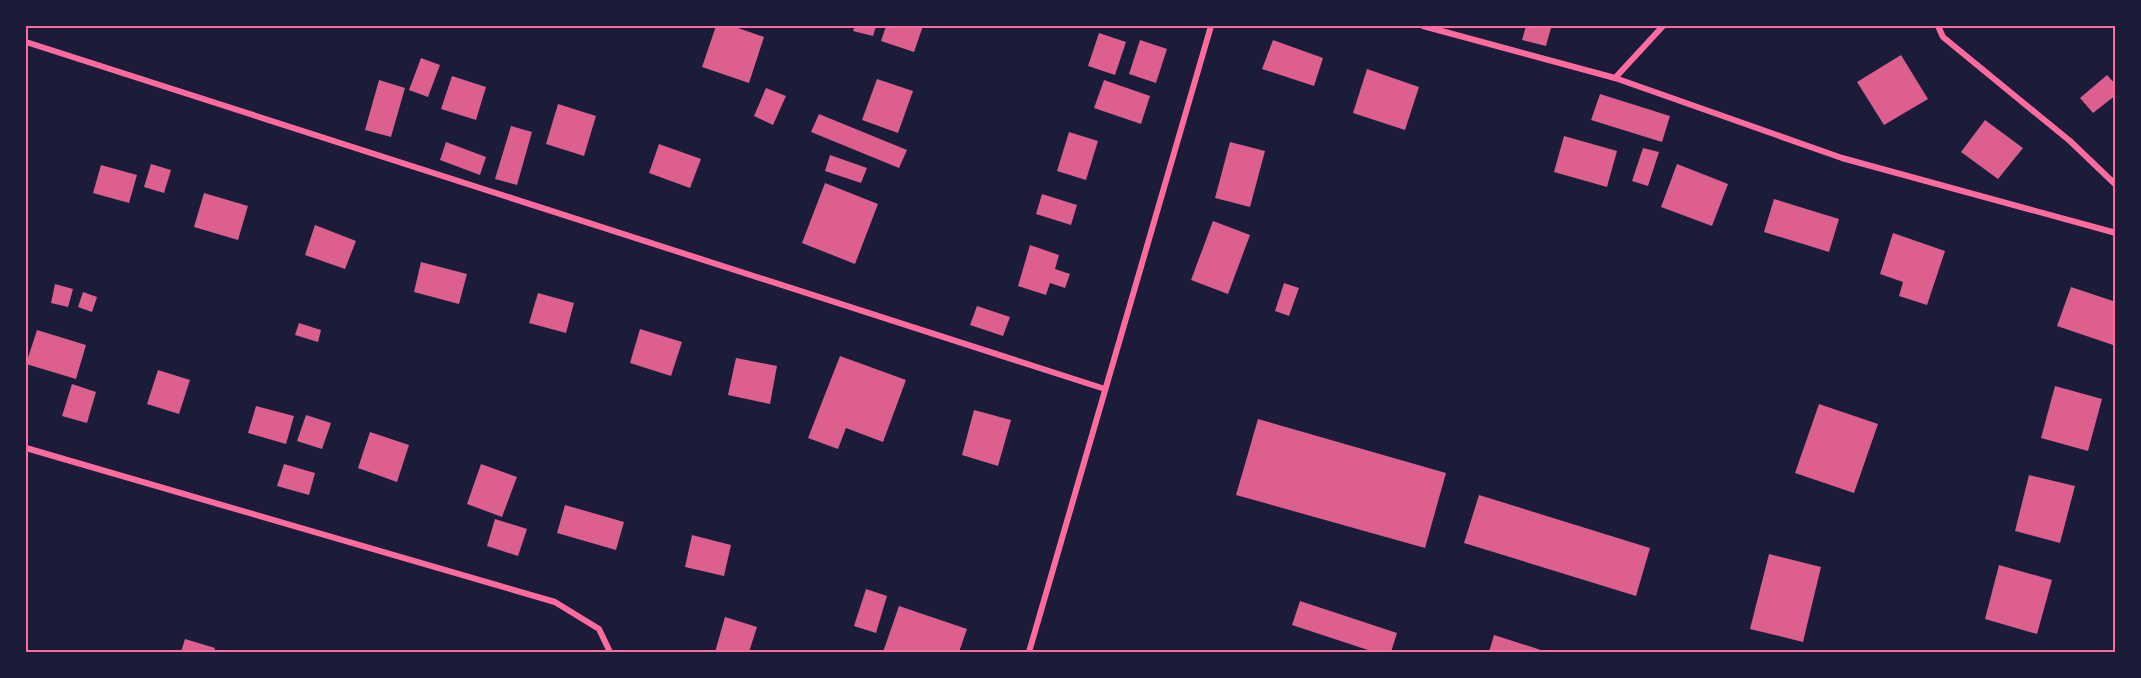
<svg xmlns="http://www.w3.org/2000/svg" width="2141" height="678" font-family="'Fira Sans',sans-serif">
  <rect width="100%" height="100%" fill="#1b1b3a"/>
  <g fill="#dd5f8e">
    <path d="M716 26H732L764 37 749 83 702 67Z"/>
    <path d="M855 26H876L873 36 853 31Z"/>
    <path d="M886 26H923L914 52 881 41Z"/>
    <path d="M1526 26 1551 28 1546 46 1522 40Z"/>
    <path d="M1099 33 1126 42 1115 75 1088 66Z"/>
    <path d="M1140 40 1167 49 1156 83 1129 74Z"/>
    <path d="M1273 40 1323 58 1314 86 1262 69Z"/>
    <path d="M1901 55 1928 99 1884 125 1857 82Z"/>
    <path d="M421 58 440 65 428 97 409 90Z"/>
    <path d="M1367 69 1419 87 1405 130 1353 113Z"/>
    <path d="M2107 75 2116 85V95L2093 113 2080 98Z"/>
    <path d="M452 76 486 87 476 120 441 109Z"/>
    <path d="M877 79 913 91 898 133 862 120Z"/>
    <path d="M379 80 405 88 391 137 365 130Z"/>
    <path d="M1104 80 1150 96 1141 124 1094 108Z"/>
    <path d="M766 88 786 96 773 125 754 116Z"/>
    <path d="M1600 94 1670 116 1662 142 1591 120Z"/>
    <path d="M558 104 596 116 584 156 546 144Z"/>
    <path d="M819 114 907 150 899 168 811 132Z"/>
    <path d="M1985 120 2023 148 1998 179 1961 152Z"/>
    <path d="M511 126 532 132 517 185 495 179Z"/>
    <path d="M1069 132 1098 141 1086 180 1057 171Z"/>
    <path d="M1564 136 1617 151 1607 187 1554 172Z"/>
    <path d="M446 142 486 157 480 175 440 160Z"/>
    <path d="M1230 142 1265 151 1250 207 1215 198Z"/>
    <path d="M659 144 701 159 690 188 649 173Z"/>
    <path d="M1643 148 1659 152 1648 186 1632 181Z"/>
    <path d="M830 155 867 168 861 183 825 171Z"/>
    <path d="M151 164 171 170 164 193 144 187Z"/>
    <path d="M1677 164 1728 184 1712 226 1661 207Z"/>
    <path d="M101 165 137 175 129 203 93 193Z"/>
    <path d="M825 183 878 204 855 264 802 243Z"/>
    <path d="M204 193 248 206 238 240 194 227Z"/>
    <path d="M1042 194 1077 205 1071 225 1036 214Z"/>
    <path d="M1774 199 1839 219 1829 252 1764 232Z"/>
    <path d="M1213 221 1250 235 1228 294 1191 280Z"/>
    <path d="M315 225 356 241 345 269 305 255Z"/>
    <path d="M1893 233 1945 251 1927 305 1899 296 1903 282 1880 274Z"/>
    <path d="M1030 245 1059 255 1055 269 1070 274 1065 288 1050 283 1046 295 1018 286Z"/>
    <path d="M421 262 467 274 459 304 414 292Z"/>
    <path d="M1284 283 1299 288 1289 316 1275 311Z"/>
    <path d="M55 284 73 289 68 307 51 303Z"/>
    <path d="M2071 287 2116 302V346L2057 326Z"/>
    <path d="M83 292 97 297 92 312 78 307Z"/>
    <path d="M538 293 574 303 566 333 529 323Z"/>
    <path d="M977 306 1010 317 1003 336 970 325Z"/>
    <path d="M299 323 321 330 318 342 295 335Z"/>
    <path d="M640 329 682 342 671 376 630 363Z"/>
    <path d="M37 330 86 345 76 379 26 364Z"/>
    <path d="M840 356 906 380 883 442 846 428 838 449 808 438Z"/>
    <path d="M736 358 777 366 770 404 728 395Z"/>
    <path d="M158 370 190 380 179 414 147 404Z"/>
    <path d="M72 384 96 392 87 423 62 416Z"/>
    <path d="M2055 386 2102 399 2088 451 2041 438Z"/>
    <path d="M1819 404 1878 424 1854 493 1795 473Z"/>
    <path d="M256 406 294 416 286 444 248 433Z"/>
    <path d="M974 410 1011 420 998 466 962 455Z"/>
    <path d="M306 415 331 423 322 449 297 441Z"/>
    <path d="M1258 419 1446 473 1425 548 1236 495Z"/>
    <path d="M370 432 409 445 397 482 358 468Z"/>
    <path d="M284 464 315 473 309 495 277 486Z"/>
    <path d="M481 464 517 477 502 517 467 504Z"/>
    <path d="M2029 475 2075 486 2060 543 2015 531Z"/>
    <path d="M1479 495 1650 548 1636 596 1464 543Z"/>
    <path d="M565 505 624 522 616 550 557 533Z"/>
    <path d="M495 519 527 529 518 556 487 546Z"/>
    <path d="M692 535 731 545 724 576 685 567Z"/>
    <path d="M1769 554 1821 567 1803 642 1750 629Z"/>
    <path d="M1999 565 2052 580 2037 634 1985 619Z"/>
    <path d="M866 589 887 596 876 633 854 626Z"/>
    <path d="M1300 601 1397 633 1391 652H1374L1292 625Z"/>
    <path d="M899 606 967 629 959 652H883Z"/>
    <path d="M725 617 757 627 749 652H715Z"/>
    <path d="M1494 635 1547 652H1489Z"/>
    <path d="M185 639 215 648 214 652H181Z"/>
  </g>
  <g fill="none" stroke-linecap="round" stroke-linejoin="round">
    <g stroke="#ff6b9d" stroke-width="6">
      <path d="M1423 26 1615 78 1842 158 2116 233"/>
      <path d="M1938 26 1943 37 2070 141 2116 185"/>
      <path d="M26 42 1105 389"/>
      <path d="M1615 78 1663 26"/>
      <path d="M26 448 555 602 599 629 610 652"/>
      <path d="M1029 652 1211 26"/>
    </g>
  </g>
  <rect width="2141" height="678" fill="none" stroke="#1b1b3a" stroke-width="54"/>
  <rect x="27" y="27" width="2087" height="624" fill="none" stroke="#ff6b9d" stroke-width="2"/>
</svg>
